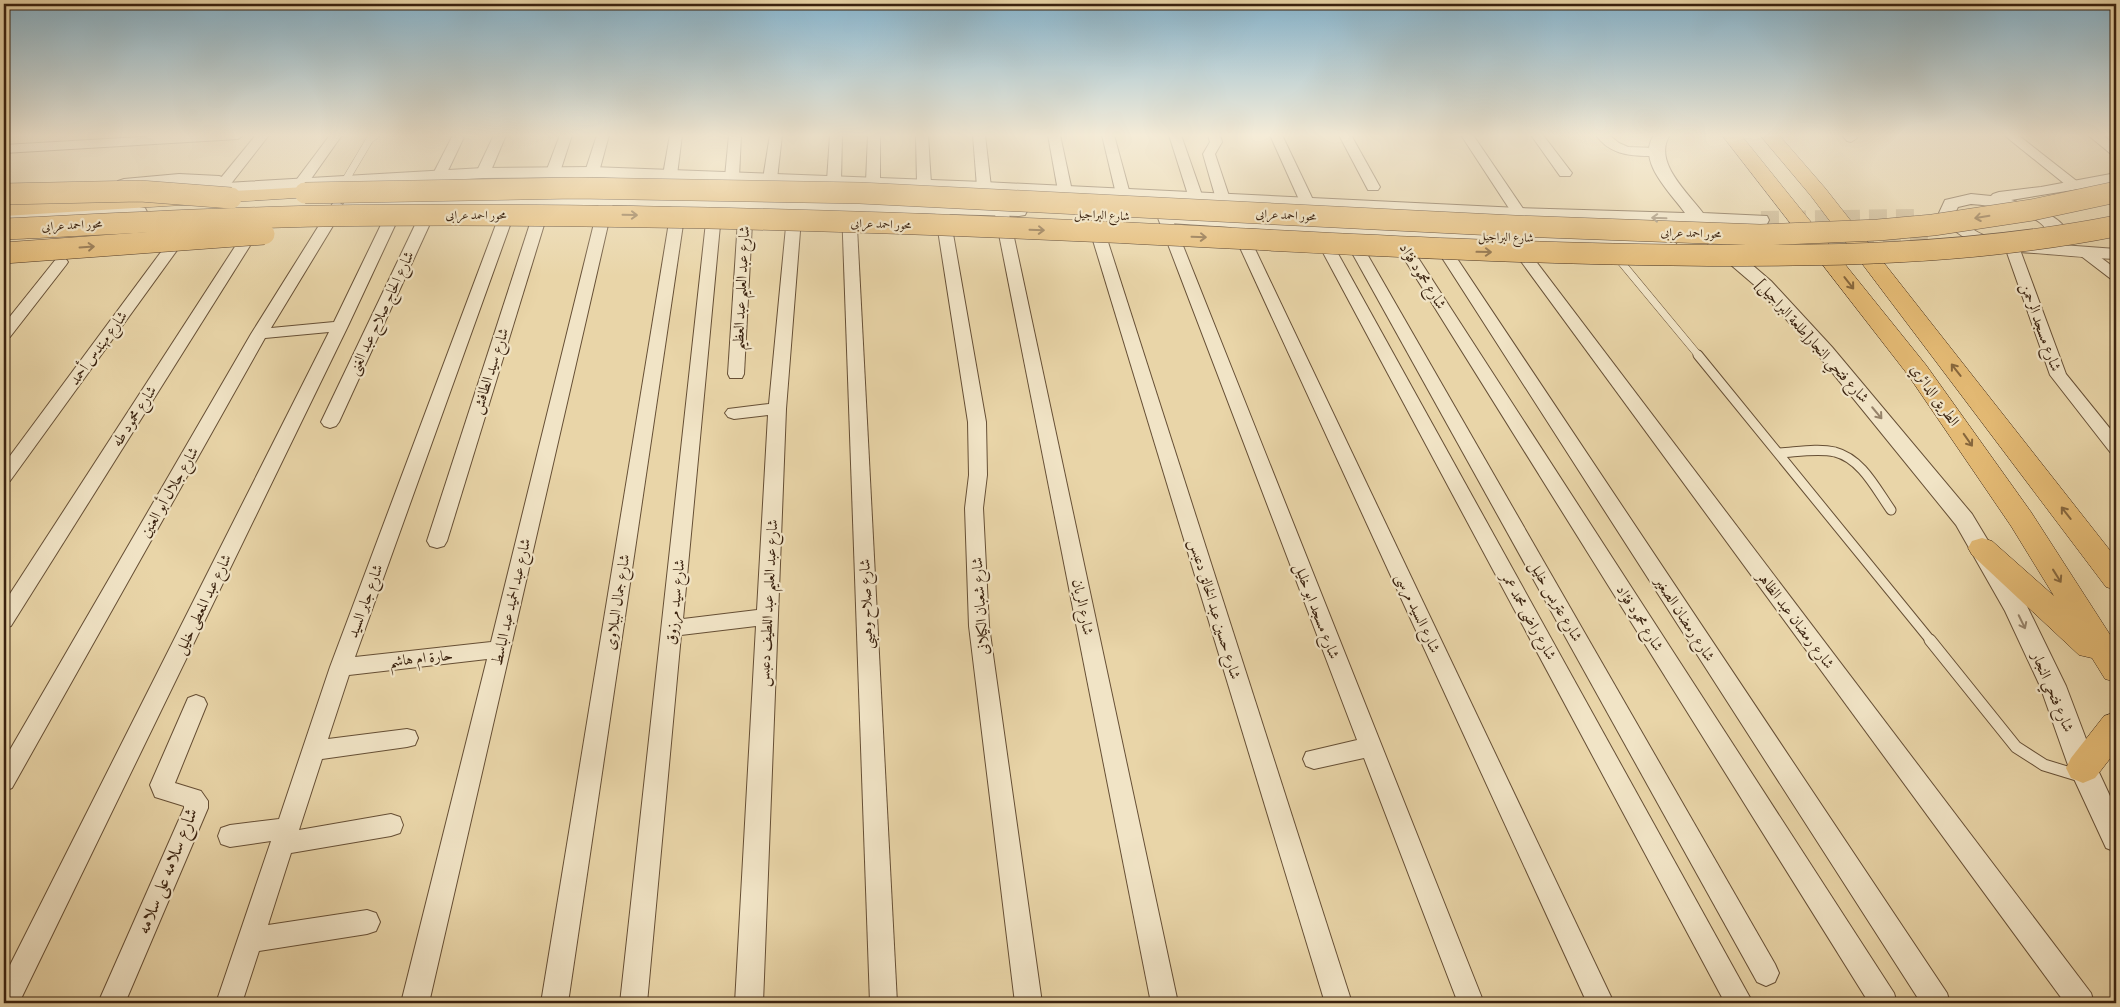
<svg xmlns="http://www.w3.org/2000/svg" width="2120" height="1007" font-family="Vollkorn,Amiri,serif">
  <rect width="100%" height="100%" fill="#e9d5a8"/>
  <filter id="stains"><feTurbulence type="fractalNoise" baseFrequency=".004" numOctaves="4"/><feColorMatrix values="0 0 0 0 .2 0 0 0 0 .09 0 0 0 0 .02 0 0 0 .5 -.17"/></filter>
  <radialGradient id="worn" r=".72"><stop offset=".6" stop-color="#630" stop-opacity="0"/><stop offset="1" stop-color="#630" stop-opacity=".3"/></radialGradient>
  <g fill="none" stroke-linecap="round" stroke-linejoin="round">
    <g stroke="#c6b189" stroke-width="18" stroke-dasharray="18 9" stroke-linecap="butt">
      <path d="M1761 220 1914 218"/>
      <path d="M1802 243 1928 241"/>
    </g>
    <g stroke="#664f35" stroke-width="8">
      <g id="service-far2">
        <path d="M345 181 370 139 376 135"/>
        <path d="M1616 256 1699 356"/>
      </g>
    </g>
    <g stroke="#664f35" stroke-width="11">
      <g id="service-far1">
        <path d="M1698 355 1931 641"/>
        <path d="M1780 453C1797 452 1818 448 1835 452 1862 459 1876 489 1891 510"/>
      </g>
    </g>
    <g stroke="#664f35" stroke-width="13">
      <path id="service" d="M1930 640 2016 747 2044 765 2080 776"/>
    </g>
    <g stroke="#664f35" stroke-width="2">
      <g id="minor">
        <path d="M175 135H244L238 139 4 153V145Z"/>
        <path d="M256 135H269L230 185H220L218 182 220 179Z"/>
        <path d="M330 135H342L306 186H296L294 183Z"/>
        <path d="M453 135H465L444 179H434L432 176Z"/>
        <path d="M494 135H506L490 173 488 176H478L476 173Z"/>
        <path d="M560 135H572L560 172 553 176 546 172Z"/>
        <path d="M597 135H609L599 172 592 176 585 172Z"/>
        <path d="M670 135H682L677 175 670 179 663 175Z"/>
        <path d="M729 135H741L739 177 732 181 725 177Z"/>
        <path d="M770 135H782L777 179 770 183 763 179Z"/>
        <path d="M830 135H842L841 181 834 185 827 181Z"/>
        <path d="M868 135H880V182L873 186 866 182Z"/>
        <path d="M916 135H928L931 184 924 188 917 184Z"/>
        <path d="M973 135H985L991 187 984 191 977 187Z"/>
        <path d="M1048 135H1060L1072 191 1070 194H1060L1058 191Z"/>
        <path d="M1102 135H1114L1130 194 1128 197H1118L1116 194Z"/>
        <path d="M1169 135H1181L1203 198 1201 201 1196 202 1189 198Z"/>
        <path d="M1208 135H1220L1222 142 1215 154 1230 199 1228 202 1223 203 1216 199 1203 154 1210 142Z"/>
        <path d="M1270 135H1282L1315 204 1313 207 1308 208 1301 204Z"/>
        <path d="M1339 135H1351L1380 187 1378 190H1368Z"/>
        <path d="M1461 135H1473L1526 213 1524 216H1514Z"/>
        <path d="M1531 135H1543L1572 173 1570 176H1560Z"/>
        <path d="M1596 135H1609L1619 143 1628 147 1656 148 1662 152C1658 157 1654 156 1648 156 1628 156 1608 153 1596 135Z"/>
        <path d="M1842 135H1855L1857 138 1851 142 1847 141Z"/>
        <path d="M2004 135H2018L2083 186 2081 189H2071Z"/>
        <path d="M2088 135H2102L2116 145V155L2111 154Z"/>
        <path d="M544 198 551 202 447 541 444 546 437 548 430 546 427 541 537 202Z"/>
        <path d="M511 199 518 203 355 657 491 642 599 203 606 199 611 200 613 203 429 1003H401L487 659 349 675 328 739 407 729 415 731 418 738 415 745 407 747 322 759 299 830 391 814 400 817 403 825 400 833 391 836 291 853 268 925 367 910 376 913 380 922 376 931 367 934 259 951 242 1003H216L271 841 230 847 221 844 218 836 221 828 230 825 279 819 330 667 504 203Z"/>
        <path d="M398 200 405 204 348 326 19 1003H4V977L329 332 265 338 12 788 4 791V760L251 334 333 203 338 202 345 206 271 328 334 322 391 204Z"/>
        <path d="M432 200 439 204 339 422 336 426 330 428 324 426 321 422 425 204Z"/>
        <path d="M679 200 686 204 568 1003H541L672 204Z"/>
        <path d="M715 200 722 204 683 619 757 610 768 415 734 419 728 417 725 413 728 409 769 404 788 206 795 202 802 206 786 409 763 1003H735L756 626 681 635 647 1003H620L708 204Z"/>
        <path d="M746 200 753 204 744 374 742 378H730L728 374 739 204Z"/>
        <path d="M849 204 856 208 897 1003H870L842 208Z"/>
        <path d="M942 207 949 211 986 422 987 475 983 508 989 626 1042 1003H1015L969 626 965 508 969 475 968 422 935 211Z"/>
        <path d="M1002 210 1009 214 1178 1003H1151L995 214Z"/>
        <path d="M1092 210 1099 214 1352 1003H1325L1085 214Z"/>
        <path d="M1165 214 1172 218 1484 1003H1458L1364 758 1314 769 1306 766 1303 759 1306 752 1357 740 1158 218Z"/>
        <path d="M256 221 261 222 263 225 11 626 4 628V603L249 225 251 222Z"/>
        <path d="M1238 224 1243 225 1245 228 1614 1003H1587L1231 228 1233 225Z"/>
        <path d="M183 228 188 229 190 232 188 235 10 481 4 483V464L178 229Z"/>
        <path d="M1319 228 1324 229 1326 232 1753 1003H1725L1312 232 1314 229Z"/>
        <path d="M1348 229 1353 230 1355 233 1775 964 1779 973 1775 982 1766 986 1757 982 1341 233 1343 230Z"/>
        <path d="M1397 232 1402 233 1404 236 1894 993 1897 1003H1869L1390 236 1392 233Z"/>
        <path d="M1437 235 1442 236 1444 239 1947 993 1950 1003H1921L1430 239 1432 236Z"/>
        <path d="M1514 238 1519 239 2091 993 2094 1003H2065L1509 245 1507 242 1509 239Z"/>
        <path d="M2012 243 2017 244 2019 247 2066 374 2116 436V454L2110 452 2050 375 2005 247 2007 244Z"/>
        <path d="M2086 249 2091 250 2116 269V280L2111 279 2081 256 2079 253 2081 250Z"/>
        <path d="M61 258 66 259 68 262 66 265 10 337 4 339V324L56 259Z"/>
        <path d="M196 695 204 698 207 704 175 783 201 791 208 801V808L125 1003H98L184 808V806L155 797 150 785 188 698Z"/>
      </g>
    </g>
    <g stroke="#664f35" stroke-width="2">
      <g id="tertiary">
        <path d="M1654 135H1670C1652 161 1688 193 1703 213L1767 216 1769 220 1767 224 1761 225 1710 224 1722 239 1771 281 1832 347 1972 514 2025 602 2066 686 2097 768 2116 809V852L2106 848 2069 768 2040 686 2005 611 1956 525 1818 355 1759 289 1710 247 1693 223 1519 218 984 192 592 177 483 178 201 194 195 192 193 189 198 185 179 184 124 189 118 187 116 184 118 181 124 179 179 174 219 176 225 178 227 181 226 183 483 168 592 167 984 182 1519 208 1685 213C1670 192 1636 161 1654 135Z"/>
        <path d="M2116 173V183L2011 200C2025 204 2085 222 2062 245L2116 249V259C2089 258 2062 255 2034 253 1996 251 1962 247 1939 213L1945 200 1971 194 1991 196 1993 194 1999 192 2041 187ZM1971 204C1990 205 2050 213 2048 238 2020 252 1973 238 1955 213L1958 207Z"/>
        <path d="M606 195 1019 206 1025 207 1027 211 1025 215 1019 216 606 205 351 210 345 209 343 205 345 201 351 200Z"/>
        <path d="M139 207 145 208 147 212 145 216 4 221V211Z"/>
        <path d="M1175 214 1395 228 1668 237 1674 238 1677 242 1674 246 1668 247 1395 238 1169 223 1167 219 1169 215Z"/>
      </g>
    </g>
    <g stroke="#3a220f" stroke-width="1">
      <g id="motorway">
        <path d="M1722 135H1741L1926 365 2031 512 2116 644V682L2105 679 2092 658 2079 655 1972 555 1968 548 1972 541 1982 538 1992 541 2054 596 2011 526 1908 375Z"/>
        <path d="M1760 135H1779L1825 188 2116 558V590L2106 587 1811 196Z"/>
        <path d="M305 187 312 189 315 193 312 197 4 216V204Z"/>
        <path d="M2116 712V751L2095 778 2083 783 2071 778 2066 768 2071 758 2104 716Z"/>
      </g>
    </g>
    <use href="#service-far2" stroke="#f1e4c6" stroke-width="7"/>
    <use href="#service-far1" stroke="#f1e4c6" stroke-width="9"/>
    <use href="#service" stroke="#f1e4c6" stroke-width="11"/>
    <use href="#minor" fill="#f1e4c6" fill-rule="evenodd"/>
    <use href="#tertiary" fill="#f1e4c6" fill-rule="evenodd"/>
    <use href="#motorway" fill="#e4ba74" fill-rule="evenodd"/>
    <g stroke="#3a220f" stroke-width="22" stroke-linecap="butt">
      <g id="motorway-bridge">
        <path d="M305 193 576 188 860 193 1515 226 1760 235 1878 230 1933 225 2032 210 2116 192"/>
        <path d="M4 194 140 191 231 198"/>
        <path d="M4 229C110 224 216 218 323 216 585 212 847 220 1109 232 1297 241 1484 253 1672 255 1821 257 1969 255 2116 226"/>
        <path d="M4 253 264 234"/>
      </g>
    </g>
    <use href="#motorway-bridge" stroke="#e4ba74" stroke-width="21"/>
  </g>
  <defs><path id="oneway-shaft" d="M-6 0H5M1.5-3L5.5 0L1.5 3" fill="none" stroke-width="1.6" stroke-linecap="round" stroke-linejoin="round" transform="scale(1.25)"/></defs>
  <g stroke="#86663c">
    <use href="#oneway-shaft" transform="translate(630 215) rotate(1)"/>
    <use href="#oneway-shaft" transform="translate(1982 217) rotate(171)"/>
    <use href="#oneway-shaft" transform="translate(1037 230) rotate(2)"/>
    <use href="#oneway-shaft" transform="translate(1199 237) rotate(2)"/>
    <use href="#oneway-shaft" transform="translate(87 247) rotate(-4)"/>
    <use href="#oneway-shaft" transform="translate(1484 252) rotate(1)"/>
    <use href="#oneway-shaft" transform="translate(1849 283) rotate(52)"/>
    <use href="#oneway-shaft" transform="translate(1956 370) rotate(-128)"/>
    <use href="#oneway-shaft" transform="translate(1968 440) rotate(55)"/>
    <use href="#oneway-shaft" transform="translate(2066 513) rotate(-128)"/>
    <use href="#oneway-shaft" transform="translate(2057 576) rotate(58)"/>
  </g>
  <g stroke="#96836a">
    <use href="#oneway-shaft" transform="translate(1659 218) rotate(-178)"/>
    <use href="#oneway-shaft" transform="translate(1877 413) rotate(50)"/>
    <use href="#oneway-shaft" transform="translate(2022 622) rotate(64)"/>
  </g>
  <linearGradient id="sky" x2="0" y2="1"><stop stop-color="#87b6d0"/><stop offset="0.49" stop-color="#f5ecd8"/><stop offset="1" stop-color="#f5ecd8" stop-opacity="0"/></linearGradient>
  <rect width="2120" height="276" fill="url(#sky)"/>
  <g text-anchor="middle" stroke-width="4.5" stroke-linejoin="round" paint-order="stroke">
    <g font-size="12" fill="#3a220f" stroke="#f1e4c6">
      <text x="476" y="219">محور احمد عرابى</text>
      <text transform="translate(1102 215) rotate(3)" y="4">شارع البراجيل</text>
      <text transform="translate(1286 215) rotate(3)" y="4">محور احمد عرابى</text>
      <text transform="translate(881 224) rotate(2)" y="4">محور احمد عرابى</text>
      <text transform="translate(72 225) rotate(-3)" y="4">محور احمد عرابى</text>
      <text transform="translate(1691 233) rotate(2)" y="4">محور احمد عرابى</text>
      <text transform="translate(1506 237) rotate(2)" y="4">شارع البراجيل</text>
    </g>
    <g font-size="15" fill="#3a220f" stroke="#f1e4c6">
      <text transform="translate(1423 276) rotate(58)" y="5">شارع محمود فؤاد</text>
      <text transform="translate(741 288) rotate(-87)" y="5">شارع عبد العليم عبد العظيم</text>
      <text transform="translate(381 313) rotate(-65)" y="5">شارع الحاج صلاح عبد الغنى</text>
      <text transform="translate(2041 327) rotate(70)" y="5">شارع مسجد الرحمن</text>
      <text transform="translate(1813 341) rotate(48)" y="5">شارع فتحي النجار[طلعة البراجيل]</text>
      <text transform="translate(98 348) rotate(-54)" y="5">شارع مهندس أحمد</text>
      <text transform="translate(490 371) rotate(-72)" y="5">شارع سيد الطافش</text>
      <text transform="translate(1935 395) rotate(54)" y="5">الطريق الدائري</text>
      <text transform="translate(134 416) rotate(-57)" y="5">شارع محمود طه</text>
      <text transform="translate(169 492) rotate(-60)" y="5">شارع جلال أبو العنين</text>
      <text transform="translate(365 601) rotate(-70)" y="5">شارع جابر السيد</text>
      <text transform="translate(1556 601) rotate(60)" y="5">شارع عتريس خليل</text>
      <text transform="translate(511 602) rotate(-77)" y="5">شارع عبد الحميد عبد الباسط</text>
      <text transform="translate(617 602) rotate(-81)" y="5">شارع جمال الببلاوى</text>
      <text transform="translate(675 602) rotate(-84)" y="5">شارع سيد مرزوق</text>
      <text transform="translate(768 603) rotate(-87)" y="5">شارع عبد العليم عبد اللطيف دعبس</text>
      <text transform="translate(203 604) rotate(-64)" y="5">شارع عبد المعطى خليل</text>
      <text transform="translate(866 604) rotate(-92)" y="5">شارع صلاح وهيبى</text>
      <text transform="translate(980 606) rotate(-94)" y="5">شارع شعبان الكيلانى</text>
      <text transform="translate(1083 607) rotate(78)" y="5">شارع الريان</text>
      <text transform="translate(1215 609) rotate(73)" y="5">شارع حسين عبد الخالق دعبس</text>
      <text transform="translate(1317 611) rotate(69)" y="5">شارع مسجد ابو خليل</text>
      <text transform="translate(1418 613) rotate(65)" y="5">شارع السيد مرسى</text>
      <text transform="translate(1529 616) rotate(61)" y="5">شارع راضى محمد عمر</text>
      <text transform="translate(1640 618) rotate(58)" y="5">شارع محمود فؤاد</text>
      <text transform="translate(1685 619) rotate(57)" y="5">شارع رمضان الصغير</text>
      <text transform="translate(1796 620) rotate(53)" y="5">شارع رمضان عبد الظاهر</text>
      <text transform="translate(421 658) rotate(-6)" y="5">حارة ام هاشم</text>
      <text transform="translate(2053 692) rotate(67)" y="5">شارع فتحي النجار</text>
    </g>
    <g font-size="18" fill="#3a220f" stroke="#f1e4c6">
      <text transform="translate(167 871) rotate(-68)" y="6">شارع سلامه على سلامه</text>
    </g>
  </g>
  <rect width="2120" height="1007" fill="none" stroke="#e9d5a8" stroke-width="20"/>
  <rect x="5" y="5" width="2110" height="997" fill="none" stroke="#3a220f" stroke-width="2.5"/>
  <rect x="10" y="10" width="2100" height="987" fill="none" stroke="#3a220f"/>
  <rect width="100%" height="100%" filter="url(#stains)"/>
  <rect width="100%" height="100%" fill="url(#worn)"/>
</svg>
